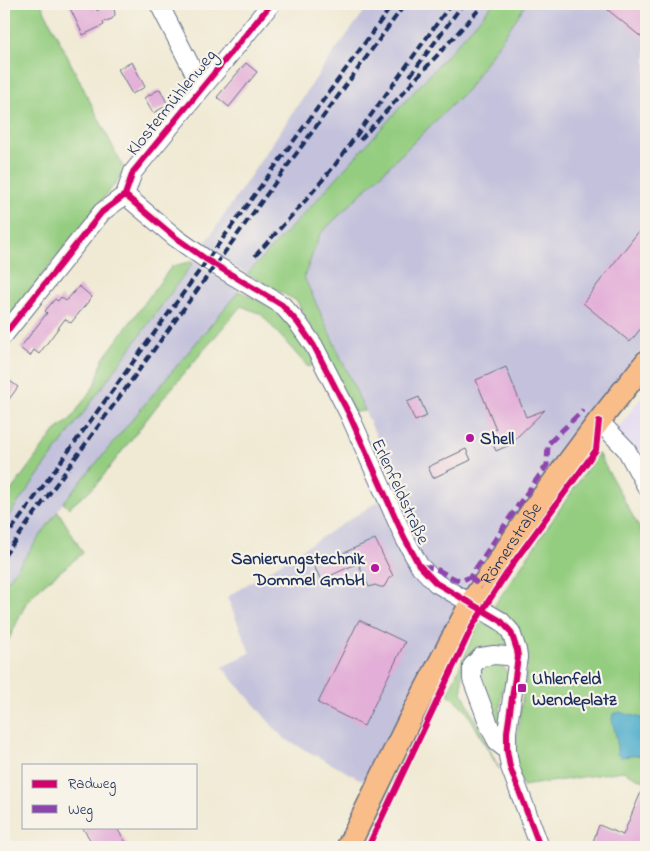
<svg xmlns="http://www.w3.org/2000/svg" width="650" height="851" font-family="'Indie Flower',sans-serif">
  <rect width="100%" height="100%" fill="#f7f3e8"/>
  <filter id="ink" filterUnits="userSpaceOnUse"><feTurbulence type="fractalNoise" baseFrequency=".02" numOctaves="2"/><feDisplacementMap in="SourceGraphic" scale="10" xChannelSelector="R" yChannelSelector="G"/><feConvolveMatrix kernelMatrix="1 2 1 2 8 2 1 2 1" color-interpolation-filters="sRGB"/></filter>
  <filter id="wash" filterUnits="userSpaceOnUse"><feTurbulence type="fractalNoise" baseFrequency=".0096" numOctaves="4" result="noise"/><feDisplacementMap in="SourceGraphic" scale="20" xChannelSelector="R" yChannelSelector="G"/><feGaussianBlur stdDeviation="1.12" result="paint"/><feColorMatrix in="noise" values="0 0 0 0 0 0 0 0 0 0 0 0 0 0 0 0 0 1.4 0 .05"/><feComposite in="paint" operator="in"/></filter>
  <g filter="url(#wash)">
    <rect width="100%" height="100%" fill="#f0ead4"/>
    <path fill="#dfd5f5" d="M646 391V498L614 434Z"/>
    <g fill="#c3c1db">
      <path d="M370 4H493L314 203 247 274 202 248 328 60Z"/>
      <path d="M526 4H646V344L624 371 469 591 369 784 283 738 222 667 250 653 227 597 374 504 401 491 304 276 320 234 467 90Z"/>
      <path d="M194 261 239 291 63 503 4 586V522Z"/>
    </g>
    <g fill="#94cd80" stroke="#587e6f">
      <path d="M4 4H41L125 171 4 323Z"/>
      <path d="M493 4H526L467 90 320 234 304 277 365 411 354 412 297 301 247 274 314 203Z"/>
      <path d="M194 261 4 522V500L55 431 70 420 96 383 103 359 172 266Z"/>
      <path d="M239 291 269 306 288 321 317 363 308 367 261 314 241 306 160 402 96 485 69 508 63 503Z"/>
      <path d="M598 453 646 540V782L623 771 523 786 514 757 527 665 522 640 513 623 494 606Z"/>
      <path d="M58 511 83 553 42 586 27 601 8 641 4 646V586Z"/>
      <path d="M479 622C496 624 502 628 509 644L504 646 479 648 468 655 462 670V692L499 769 466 710 448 694Z"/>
      <path d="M466 632 364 847H357Z"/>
      <path d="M497 661C509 670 509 675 506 689H502L500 712 502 713 499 730 478 684 482 664Z"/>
    </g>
    <path fill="#4dadcc" stroke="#346e95" d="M620 712C628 716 639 715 646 721L645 752 641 755 620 757 617 754V740L612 719 613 714Z"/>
    <g id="blocks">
      <g fill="#e3afd8">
        <path d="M68 4H94L97 11 106 6H110L114 8 115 15 112 19 103 22 104 25 83 35Z"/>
        <path d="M613 4H646V41L608 10Z"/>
        <path d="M132 62 145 87 132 94 118 69Z"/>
        <path d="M246 63 257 72 229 107 217 97Z"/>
        <path d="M160 89 168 105 153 113 144 98Z"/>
        <path d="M646 222V322L630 342 583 303Z"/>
        <path d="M79 286 92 297 71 323 65 319 39 354 34 350 30 356 20 348 47 313 45 311 55 299 58 301 61 297 66 301Z"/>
        <path d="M506 367 526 417 545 410 513 441 514 443 496 451 488 433 496 429 476 380Z"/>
        <path d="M4 378 8 382 10 381 18 387 4 406Z"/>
        <path d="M419 397 427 416 415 421 407 402Z"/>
        <path d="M466 449 471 460 433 478 428 467Z"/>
        <path d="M375 539 393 576 389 578 384 587H380L375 585 369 587 358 563 321 580 314 566Z"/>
        <path d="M359 620 405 642 364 726 318 703Z"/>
        <path d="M646 780V833L641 847H591L599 825 623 835Z"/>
        <path d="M82 827H116L129 847H95Z"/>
      </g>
    </g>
  </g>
  <g filter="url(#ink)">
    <use href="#blocks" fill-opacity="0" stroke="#667087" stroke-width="1"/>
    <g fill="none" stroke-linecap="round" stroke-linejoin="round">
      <g stroke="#667087" stroke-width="20">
        <g id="minor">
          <path d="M159 4 202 88"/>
          <path d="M125 195 176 238 207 260 282 305 298 323 314 346 349 414 404 537 419 565 436 583 501 621 511 632 517 650 518 657 507 732V750L510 767 540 847"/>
          <path d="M4 335 102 212 125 195 133 172 271 4"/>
          <path d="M599 421 626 449 646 486"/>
          <path d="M507 750 498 743 491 730 472 679V666L481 657 494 655 518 657"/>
        </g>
      </g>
      <g stroke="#667087" stroke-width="25">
        <g id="major">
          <path id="s1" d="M348 847 408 723 471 603 532 511 599 421 646 362"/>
        </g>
      </g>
      <use href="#minor" stroke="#fff" stroke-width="18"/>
      <use href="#major" stroke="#f8bd89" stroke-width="22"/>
      <g stroke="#1b2f5e" stroke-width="4" stroke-dasharray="8 4" stroke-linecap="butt">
        <path d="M410 76 463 4"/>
        <path d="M360 140 484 4"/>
        <path d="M255 256 305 201 335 165 451 4"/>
        <path d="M4 540 393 4"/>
        <path d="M4 556 405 4"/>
      </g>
      <g stroke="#8e44ad" stroke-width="5" stroke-dasharray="10 5" stroke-linecap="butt">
        <path d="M422 566 436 569 455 579 463 580 470 577 519 504 547 465 548 444 583 410"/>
        <path d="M470 577 482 587"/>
        <path d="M349 846 353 847"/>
      </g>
      <g stroke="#f7f3e8" stroke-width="9">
        <g id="cycleway">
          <path d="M125 195 176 238 207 260 282 305 298 323 314 346 349 414 404 537 419 565 436 583 501 621 511 632 517 650 518 657 507 732V750L510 767 540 847"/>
          <path d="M4 335 102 212 125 195 133 172 271 4"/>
          <path d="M368 847 473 625 514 562 596 450 599 421"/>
        </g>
      </g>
      <use href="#cycleway" stroke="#d6006c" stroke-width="6"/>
    </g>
  </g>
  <g fill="#b5179e" stroke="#f7f3e8" stroke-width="2">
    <circle cx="470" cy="438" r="5"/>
    <circle cx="375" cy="568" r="5"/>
    <rect x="517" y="683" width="10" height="10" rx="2.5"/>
  </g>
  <g text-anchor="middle" stroke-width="4.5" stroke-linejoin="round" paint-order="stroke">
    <g font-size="18" fill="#1b2f5e" stroke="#f7f3e8">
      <text transform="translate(171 102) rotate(-51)" y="6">Klostermühlenweg</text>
      <text transform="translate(401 491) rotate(65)" y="6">Erlenfeldstraße</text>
      <text dy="6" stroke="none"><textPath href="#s1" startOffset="345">Römerstraße</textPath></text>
    </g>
    <g font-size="18" font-weight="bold" fill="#1b2f5e" stroke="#f7f3e8" text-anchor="start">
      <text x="480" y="444">Shell</text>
      <text x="365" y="564" text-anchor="end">Sanierungstechnik<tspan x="365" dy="21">Dommel GmbH</tspan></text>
      <text x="532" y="684">Uhlenfeld<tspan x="532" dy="21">Wendeplatz</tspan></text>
    </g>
  </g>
  <rect width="650" height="851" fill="none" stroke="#f7f3e8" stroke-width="20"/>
  <rect x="22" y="764" width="175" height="65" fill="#f7f3e8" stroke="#9fa5b1"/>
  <rect x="32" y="780" width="25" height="8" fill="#d6006c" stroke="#9fa5b1"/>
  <text x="68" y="788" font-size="15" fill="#1b2f5e">Radweg</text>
  <rect x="32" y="805" width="25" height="8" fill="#8e44ad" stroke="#9fa5b1"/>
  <text x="68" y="814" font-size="15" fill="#1b2f5e">Weg</text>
</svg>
